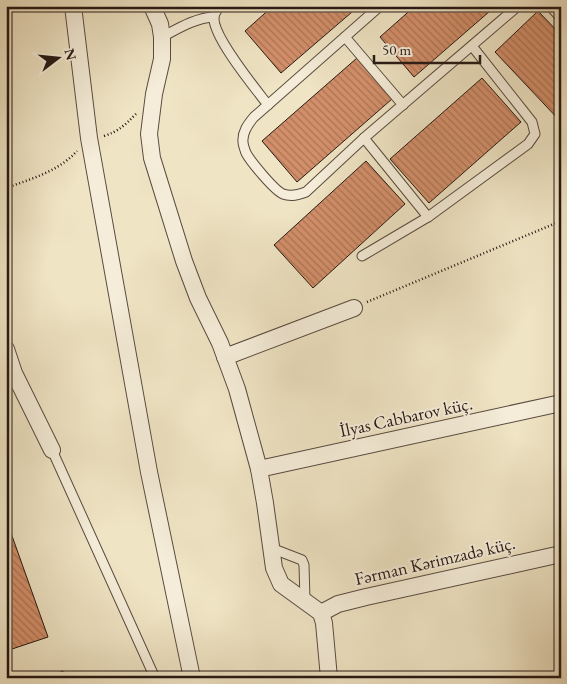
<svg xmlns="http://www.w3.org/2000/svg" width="567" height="684" font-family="'EB Garamond',serif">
  <defs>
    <pattern id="building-back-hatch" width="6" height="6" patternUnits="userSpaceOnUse" patternTransform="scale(1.25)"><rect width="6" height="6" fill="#d38f6a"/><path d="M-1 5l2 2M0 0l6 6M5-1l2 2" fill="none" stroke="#ab7456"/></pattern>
  </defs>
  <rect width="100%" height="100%" fill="#efe4c4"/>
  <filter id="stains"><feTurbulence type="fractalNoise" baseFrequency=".004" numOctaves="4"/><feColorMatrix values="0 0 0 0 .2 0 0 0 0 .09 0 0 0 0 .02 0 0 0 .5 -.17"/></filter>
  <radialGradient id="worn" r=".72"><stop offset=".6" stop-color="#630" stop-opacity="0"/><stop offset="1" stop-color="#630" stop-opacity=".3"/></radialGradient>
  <g fill="url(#building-back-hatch)" stroke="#261814">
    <path d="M273 6H359L281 73 245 31Z"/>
    <path d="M415 6H486L490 11 414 77 380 37Z"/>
    <path d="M538 11 561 35V122L495 52Z"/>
    <path d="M357 58 392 99 297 182 262 141Z"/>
    <path d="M482 78 521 122 429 203 390 159Z"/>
    <path d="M366 161 405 204 313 288 274 245Z"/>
    <path d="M6 519 48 637 6 651Z"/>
    <path d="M63 671 65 678H45Z"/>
  </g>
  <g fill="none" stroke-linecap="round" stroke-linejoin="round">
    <g stroke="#584b40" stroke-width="11">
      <g id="service">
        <path d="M219 6C218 9 214 14 214 17 212 36 255 88 268 105"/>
        <path d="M380 6 254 117C248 124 242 132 243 142 243 145 245 150 246 153 251 162 274 190 283 194 291 197 298 195 306 192L364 138 518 6"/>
        <path d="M550 6 561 18"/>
        <path d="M162 37C179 28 195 18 214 17"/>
        <path d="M345 37 403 105"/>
        <path d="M364 138 428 217"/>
        <path d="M362 256 428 217 528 144 535 134 532 122 472 46"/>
        <path d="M52 450 155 678"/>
        <path d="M271 548 302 560 304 565 305 600"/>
      </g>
    </g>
    <g stroke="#584b40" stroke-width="18">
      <g id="minor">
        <path d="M73 6 89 138 149 472 192 678"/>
        <path d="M152 6 160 24 162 37V59L154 94 149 134 152 158 184 261 198 298 220 343 237 389 259 469 265 503 274 568 281 584 321 613 324 623 329 678"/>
        <path d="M6 349 14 373 52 450"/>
        <path d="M225 357 354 308"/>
        <path d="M259 469 561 403"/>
        <path d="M321 613 338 604 366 597 561 554"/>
      </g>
    </g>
    <g stroke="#261814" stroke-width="2.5" stroke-dasharray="1 2.5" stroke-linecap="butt">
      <path d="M104 136C119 131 125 125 136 114"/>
      <path d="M6 188C31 179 59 171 77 151"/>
      <path d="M367 302 561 221"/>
    </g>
    <use href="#service" stroke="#f5edd9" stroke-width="9"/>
    <use href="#minor" stroke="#f5edd9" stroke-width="16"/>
  </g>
  <g text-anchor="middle" stroke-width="4" stroke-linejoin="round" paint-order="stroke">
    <g font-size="18" fill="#261814" stroke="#f5edd9">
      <text transform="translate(406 417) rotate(-12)" y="6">İlyas Cabbarov küç.</text>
      <text transform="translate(435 561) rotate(-13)" y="6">Fərman Kərimzadə küç.</text>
    </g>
  </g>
  <rect width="567" height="684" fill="none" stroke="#efe4c4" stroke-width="25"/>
  <rect x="8" y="8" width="552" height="669" fill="none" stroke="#261814" stroke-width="2.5"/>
  <rect x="12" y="12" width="542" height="659" fill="none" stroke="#261814"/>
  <g transform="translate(58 58) rotate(74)" stroke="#f5edd9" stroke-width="4" paint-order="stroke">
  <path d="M0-4L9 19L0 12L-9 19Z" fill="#261814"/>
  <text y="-8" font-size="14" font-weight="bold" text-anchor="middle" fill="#261814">N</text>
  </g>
  <path d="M374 55v8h106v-8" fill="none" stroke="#261814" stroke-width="2.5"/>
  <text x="382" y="55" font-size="15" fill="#261814" stroke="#f5edd9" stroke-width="4" paint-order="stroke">50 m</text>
  <rect width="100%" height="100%" filter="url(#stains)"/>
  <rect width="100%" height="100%" fill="url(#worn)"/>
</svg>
